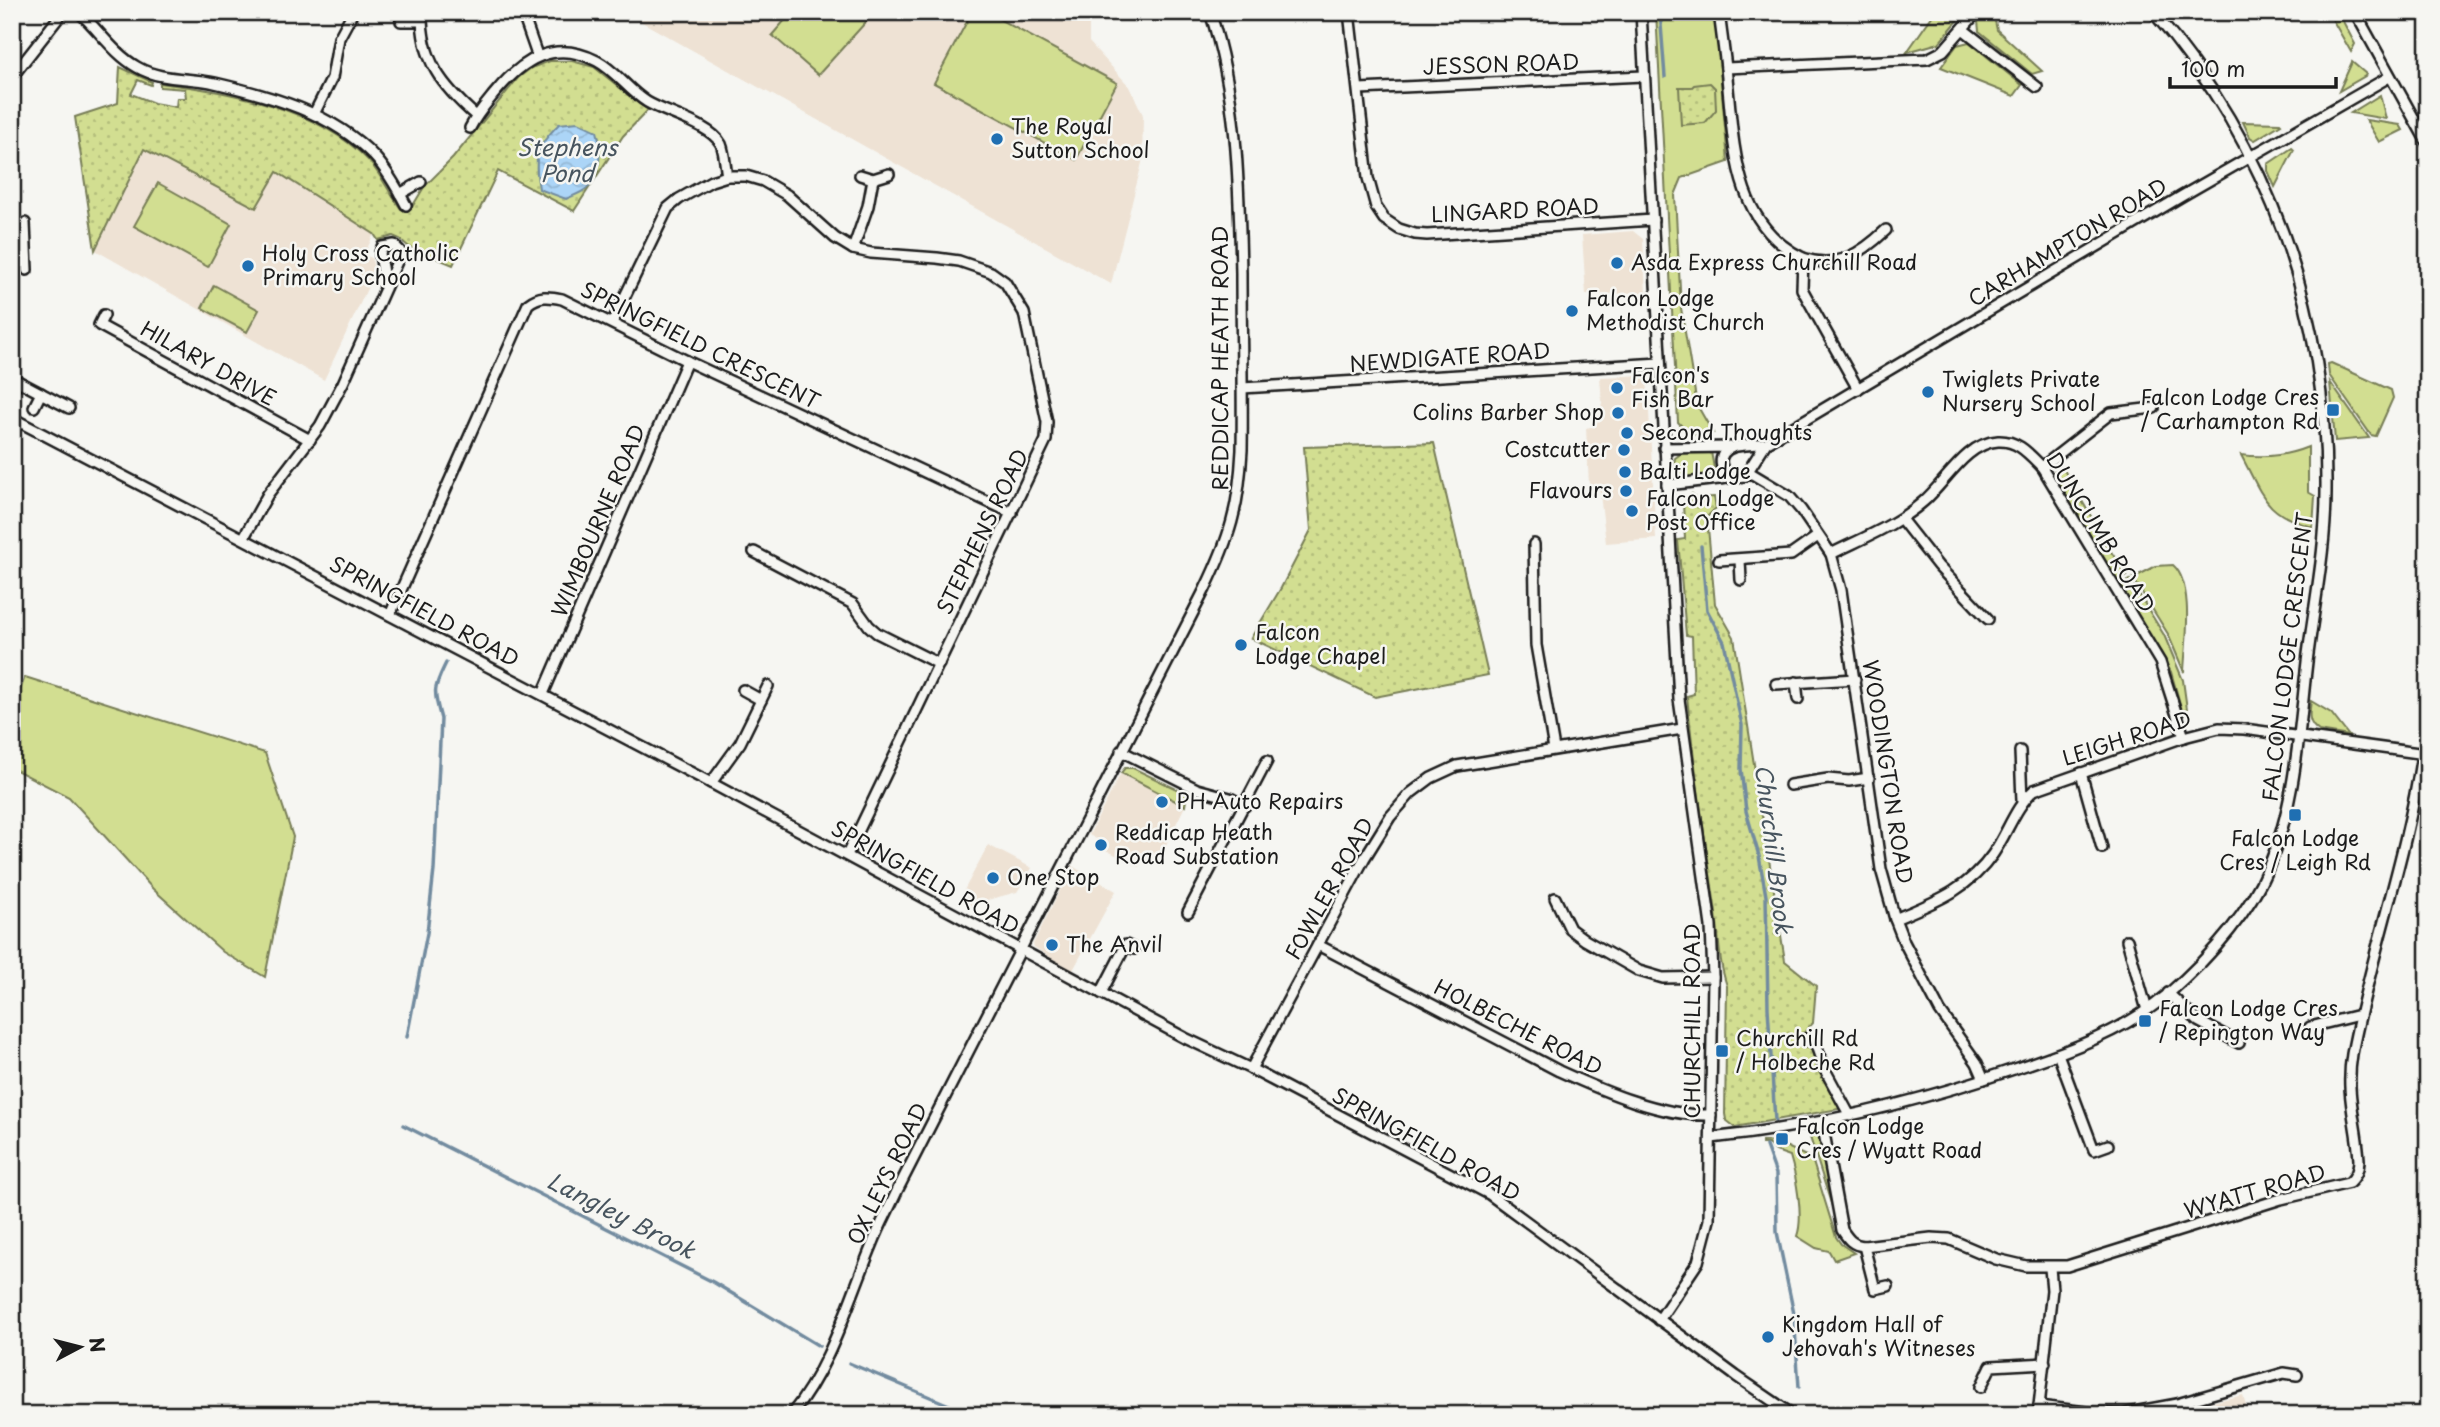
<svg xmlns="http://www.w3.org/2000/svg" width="2440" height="1427" font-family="'Playpen Sans',sans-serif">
  <defs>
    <pattern id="park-dots" width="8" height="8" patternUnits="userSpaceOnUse" patternTransform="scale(1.75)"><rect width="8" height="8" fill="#d2de91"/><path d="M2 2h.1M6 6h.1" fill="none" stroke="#b4be7c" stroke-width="1.8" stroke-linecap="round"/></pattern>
    <pattern id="water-waves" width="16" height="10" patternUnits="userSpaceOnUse" patternTransform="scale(1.75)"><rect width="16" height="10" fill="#acd5f7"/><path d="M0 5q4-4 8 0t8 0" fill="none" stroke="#93b6d3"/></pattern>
  </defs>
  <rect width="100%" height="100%" fill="#f6f6f2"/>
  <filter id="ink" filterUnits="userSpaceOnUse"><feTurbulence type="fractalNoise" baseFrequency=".0143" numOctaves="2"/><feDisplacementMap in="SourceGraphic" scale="14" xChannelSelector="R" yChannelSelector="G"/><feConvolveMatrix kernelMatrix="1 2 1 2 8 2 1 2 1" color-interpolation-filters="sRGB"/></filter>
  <g filter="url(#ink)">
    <g fill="#eee2d4">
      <path d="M624 12H1085L1089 25V42L1130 87 1143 115 1142 163 1111 284Z"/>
      <path d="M144 148 255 208 276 172 374 234 364 255 372 258 374 274 324 380 95 250Z"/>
      <path d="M1633 231 1643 239 1646 293 1586 295 1582 235Z"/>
      <path d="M1647 375 1656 539 1606 543 1599 486 1589 485 1586 428 1595 426 1602 403 1600 377Z"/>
      <path d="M1121 773 1185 806 1159 859 1147 853 1139 867 1102 848 1104 843 1089 835Z"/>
      <path d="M988 845 1032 868 1017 892 980 902 974 908 959 900Z"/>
      <path d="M1072 866 1116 891 1073 970 1059 963 1034 947 1033 944Z"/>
      <path d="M2243 1395 2249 1415H2156Z"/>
    </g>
    <g fill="#d2de91" stroke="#777d56" stroke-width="2">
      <path d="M792 12H875L818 75 772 35Z"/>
      <path d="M972 12H986L1117 83 1076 160 934 83Z"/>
      <path d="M1656 12H1715L1728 162 1682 178 1675 195 1681 308 1697 405 1713 433 1690 435 1678 422Z"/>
      <path d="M1935 12H1965L1939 43 1907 52Z"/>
      <path d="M1986 12H1993L1997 30 2042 71 2032 74 1979 31 1978 21Z"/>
      <path d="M2328 12H2338L2355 44 2351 52Z"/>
      <path d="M1969 42 2022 85 2014 96 1941 67 1957 45Z"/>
      <path d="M2352 62 2366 74 2365 76 2339 91Z"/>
      <path d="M2380 95 2386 119 2351 113Z"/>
      <path d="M2366 120 2400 125 2403 130 2379 142Z"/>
      <path d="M2243 122 2280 123 2281 124 2255 140 2250 137Z"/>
      <path d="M2292 148 2294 150 2275 187 2268 171V164Z"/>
      <path d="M158 183 231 224 208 267 134 226Z"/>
      <path d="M214 285 259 310 247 332 202 308Z"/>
      <path d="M2331 363 2391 390 2393 398 2376 436 2371 435 2329 375 2328 364Z"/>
      <path d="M2330 382 2369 438 2335 441Z"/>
      <path d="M2308 447V492L2315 496 2313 527C2265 515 2263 496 2241 455 2265 458 2286 456 2308 447Z"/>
      <path d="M1711 452 1715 473 1713 476 1684 478 1677 475 1673 469 1675 458 1682 453Z"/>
      <path d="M2055 470H2064L2103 537 2093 543 2053 475Z"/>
      <path d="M2106 544 2127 576 2116 581 2096 550Z"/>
      <path d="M2173 565C2195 584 2185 645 2184 672L2168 634 2133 578 2156 566Z"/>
      <path d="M2130 580 2164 635 2183 680 2187 709 2182 711 2171 672 2120 586Z"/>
      <path d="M25 677 265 753 293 837 265 977 223 952 153 889 69 797 12 768V711Z"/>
      <path d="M2311 701 2331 713 2349 736 2319 731C2307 723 2309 714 2311 701Z"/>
      <path d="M1125 768H1133L1187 794 1185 806 1121 773Z"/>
      <path d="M1815 1133 1822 1140 1835 1216 1809 1134Z"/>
      <path d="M1775 1141 1812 1159 1836 1237 1841 1244 1854 1253 1834 1260 1829 1251 1816 1248 1797 1236C1804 1217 1796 1176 1790 1156L1776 1151 1768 1144H1762V1142Z"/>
    </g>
    <g fill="url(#park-dots)" stroke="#777d56" stroke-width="2">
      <path d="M550 61H572L594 67 648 110 623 136 574 211 498 171 453 265 409 247 400 239 393 236 378 240 374 234 277 172 256 208 144 149 95 250 75 117 118 103 120 67 152 82 151 85 138 80 131 94 154 103 176 107 177 98H186L185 89 160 87V83C228 91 318 108 368 160 381 174 390 194 401 209L412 207 424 187 453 158 518 78 531 68Z"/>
      <path d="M1710 83 1715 88 1716 110 1705 123 1681 125 1679 87H1692L1694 85Z"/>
      <path d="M1434 443 1488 675 1375 697 1251 638 1281 588 1311 530 1304 447Z"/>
      <path d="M1692 494 1696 498 1714 497 1716 508 1707 517 1715 604 1734 637 1785 961 1816 986 1813 1023 1799 1038 1801 1047 1812 1048 1823 1076 1840 1105 1839 1109 1735 1127 1726 1120 1725 1114 1727 986C1718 960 1719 932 1715 906 1704 836 1694 766 1687 696L1694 694 1692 636 1686 635 1678 540 1685 539 1683 504Z"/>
    </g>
    <path fill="url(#water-waves)" stroke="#728b9f" stroke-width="2" d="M578 122 597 131C602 148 601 174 587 188 582 193 572 196 566 199L539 189C534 156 535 148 559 124Z"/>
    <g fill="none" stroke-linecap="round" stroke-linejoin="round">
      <g stroke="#728b9f" stroke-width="3.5">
        <path d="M1660 12 1665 77"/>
        <path d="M1701 546 1707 610 1724 642 1742 725 1741 769 1746 811 1759 856 1766 896 1768 1008 1775 1121"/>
        <path d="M407 1037 427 933 434 870 441 719C433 691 433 689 446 663"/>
        <path d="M403 1125 713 1282 819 1346"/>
        <path d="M1766 1146 1776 1174 1777 1232 1794 1314 1799 1387"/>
        <path d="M849 1363 973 1415"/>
      </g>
      <g stroke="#1c1c1c" stroke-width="14">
        <g id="street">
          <path d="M79 12C99 30 114 54 137 67 161 81 189 77 215 83 271 96 333 113 374 156 387 170 397 188 406 205"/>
          <path d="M422 12C421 60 442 86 476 116"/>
          <path d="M522 12 537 55"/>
          <path d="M1349 12 1368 178 1376 207 1384 219 1399 229 1415 234 1427 235 1653 220"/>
          <path d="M1641 12 1679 699 1711 926 1713 977 1709 1220 1698 1262 1659 1320"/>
          <path d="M1719 12C1722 37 1726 63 1728 88 1734 152 1737 226 1803 258L1802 289 1858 389"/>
          <path d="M2355 12 2428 144"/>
          <path d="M401 21H422"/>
          <path d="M1964 30 2037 87"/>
          <path d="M1726 68 1927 59 1943 51 1977 12"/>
          <path d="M12 77 63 12"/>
          <path d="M1359 89 1644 76"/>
          <path d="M314 114 332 78 339 38 353 12"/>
          <path d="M470 128C477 114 486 104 495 93 523 59 554 39 597 61 616 71 629 91 647 102 667 114 710 124 721 144 725 154 725 166 727 176"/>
          <path d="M860 175 873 179 889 174"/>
          <path d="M400 194 421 182"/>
          <path d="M25 223 27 270"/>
          <path d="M853 249 868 206 873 179"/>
          <path d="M1803 258C1837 270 1862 253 1886 230"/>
          <path d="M104 315 99 325 310 440"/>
          <path d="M612 323 668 208 679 199 711 181 727 176H746L763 181 787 195 835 238 853 249 871 253 937 258 959 261 991 272 1005 282 1024 313 1047 422 1046 440 847 855"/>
          <path d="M12 378 69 408"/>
          <path d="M1242 388 1660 363"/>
          <path d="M34 407 41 393"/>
          <path d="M12 418 711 783 1185 1038 1251 1069 1489 1194 1736 1376 1793 1415"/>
          <path d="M1664 448 1730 447"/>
          <path d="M2042 467 2111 413 2154 408"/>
          <path d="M1749 472 1789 496 1801 510 1831 554 1841 590 1881 869 1895 919 1904 942 1940 1011 1977 1063 1984 1079"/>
          <path d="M1735 478C1719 474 1715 453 1733 447 1743 444 1756 445 1766 443"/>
          <path d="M1667 485 1745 476 1766 443 2182 196 2389 77"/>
          <path d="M1901 519 1938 566 1988 619"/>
          <path d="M244 537 268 494 320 426 343 383 400 255V251L394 245 382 247 380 253 385 287"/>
          <path d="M1534 544 1536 645 1554 749"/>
          <path d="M754 552 853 604 869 626 877 633 939 664"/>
          <path d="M1831 554C1863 538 1897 525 1924 501 1946 482 1966 443 1998 441 2018 440 2029 454 2042 467L2160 662 2184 737"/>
          <path d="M1719 560 1791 555 1818 536"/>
          <path d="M1740 560 1741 580"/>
          <path d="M390 615 528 304C539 295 549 296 562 299L687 361 1012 513"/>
          <path d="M1796 682 1798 699"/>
          <path d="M1776 684 1855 679"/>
          <path d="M743 690 761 700"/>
          <path d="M543 694 687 361"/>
          <path d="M1121 751 1197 789 1230 798 1245 806"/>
          <path d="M2020 751 2022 801"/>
          <path d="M2081 773 2102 848"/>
          <path d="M711 783 740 743 768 686"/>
          <path d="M1790 785 1828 779 1849 781 1869 778"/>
          <path d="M1555 898 1570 929 1585 940 1639 971 1663 978 1713 977"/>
          <path d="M1188 912 1267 761"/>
          <path d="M1895 919C1935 902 1968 890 1993 854 2008 832 2015 807 2034 790L2184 737 2219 728 2244 729 2426 754"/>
          <path d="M2127 940 2147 1010"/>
          <path d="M1318 945 1559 1071C1603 1091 1663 1117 1711 1115"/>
          <path d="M1101 993 1126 945 1134 949"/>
          <path d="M2168 993 2198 1021 2239 1043"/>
          <path d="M2310 1027 2359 1015"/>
          <path d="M1803 1040 1813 1037 1824 1068 1850 1116"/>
          <path d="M2058 1054 2094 1150 2108 1145"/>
          <path d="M1251 1069 1364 859 1390 817 1411 793 1431 778 1457 766 1682 729"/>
          <path d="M1822 1122 1842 1230C1848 1239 1852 1245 1864 1246L1931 1238 1949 1239 1996 1259 2026 1266H2067L2281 1199 2349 1183C2356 1177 2359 1170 2359 1160 2357 1122 2345 1096 2352 1054 2371 953 2407 856 2422 754"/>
          <path d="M1711 1138C1815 1127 1915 1103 2014 1069 2068 1051 2123 1032 2167 995 2207 960 2247 917 2268 868 2296 804 2299 730 2307 662 2314 605 2326 549 2326 492 2328 313 2270 147 2153 12"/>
          <path d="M1864 1246 1875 1289 1888 1286"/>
          <path d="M1981 1387 1991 1366 2045 1363"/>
          <path d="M2039 1406 2094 1413 2123 1414 2177 1404 2284 1373 2297 1375"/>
          <path d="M791 1415C832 1364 848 1302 873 1243 880 1225 890 1207 898 1189L1205 589C1230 537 1239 508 1242 450 1243 391 1241 332 1241 273 1239 184 1238 97 1210 12"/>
          <path d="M2038 1415 2052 1290 2050 1268"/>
        </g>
      </g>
      <use href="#street" stroke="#f6f6f2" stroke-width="9"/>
    </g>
  </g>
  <g fill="#1f6fb2" stroke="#f6f6f2" stroke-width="2.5">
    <circle cx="997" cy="139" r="7"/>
    <circle cx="1617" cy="263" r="7"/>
    <circle cx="248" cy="266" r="7"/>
    <circle cx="1572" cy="311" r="7"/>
    <circle cx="1617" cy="388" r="7"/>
    <circle cx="1928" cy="392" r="7"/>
    <rect x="2326" y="403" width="14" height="14" rx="3.5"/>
    <circle cx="1618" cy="413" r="7"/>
    <circle cx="1627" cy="433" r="7"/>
    <circle cx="1624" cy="450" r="7"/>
    <circle cx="1625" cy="472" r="7"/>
    <circle cx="1626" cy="491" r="7"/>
    <circle cx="1632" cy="511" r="7"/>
    <circle cx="1241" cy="645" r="7"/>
    <circle cx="1162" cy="802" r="7"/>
    <rect x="2288" y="808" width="14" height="14" rx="3.5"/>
    <circle cx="1101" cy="845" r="7"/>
    <circle cx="993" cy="878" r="7"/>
    <circle cx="1052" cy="945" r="7"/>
    <rect x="2138" y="1014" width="14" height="14" rx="3.5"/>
    <rect x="1715" y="1044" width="14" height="14" rx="3.5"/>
    <rect x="1775" y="1132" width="14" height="14" rx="3.5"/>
    <circle cx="1768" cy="1337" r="7"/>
  </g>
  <g text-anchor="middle" stroke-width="5" stroke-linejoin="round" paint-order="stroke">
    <g font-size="21" fill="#1c1c1c" stroke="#f6f6f2">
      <text transform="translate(1501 65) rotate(-2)" y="7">JESSON ROAD</text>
      <text transform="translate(1515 211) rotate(-3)" y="7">LINGARD ROAD</text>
      <text transform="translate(2068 243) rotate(-31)" y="7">CARHAMPTON ROAD</text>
      <text transform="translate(700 346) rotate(26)" y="7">SPRINGFIELD CRESCENT</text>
      <text transform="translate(1221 358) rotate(-90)" y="7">REDDICAP HEATH ROAD</text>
      <text transform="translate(1450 358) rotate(-4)" y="7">NEWDIGATE ROAD</text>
      <text transform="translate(208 364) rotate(29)" y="7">HILARY DRIVE</text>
      <text transform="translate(599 521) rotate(-67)" y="7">WIMBOURNE ROAD</text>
      <text transform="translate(983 532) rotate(-64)" y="7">STEPHENS ROAD</text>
      <text transform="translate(2100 533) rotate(58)" y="7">DUNCUMB ROAD</text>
      <text transform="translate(424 612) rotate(28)" y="7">SPRINGFIELD ROAD</text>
      <text transform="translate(2288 657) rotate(-83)" y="7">FALCON LODGE CRESCENT</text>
      <text transform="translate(2127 739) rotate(-18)" y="7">LEIGH ROAD</text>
      <text transform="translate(1887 772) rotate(81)" y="7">WOODINGTON ROAD</text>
      <text transform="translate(925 878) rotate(29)" y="7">SPRINGFIELD ROAD</text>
      <text transform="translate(1330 889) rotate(-61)" y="7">FOWLER ROAD</text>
      <text transform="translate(1693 1021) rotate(-90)" y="7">CHURCHILL ROAD</text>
      <text transform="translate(1518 1028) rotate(27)" y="7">HOLBECHE ROAD</text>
      <text transform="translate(1426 1145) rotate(29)" y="7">SPRINGFIELD ROAD</text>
      <text transform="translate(888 1174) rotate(-64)" y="7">OX LEYS ROAD</text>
      <text transform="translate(2255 1192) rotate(-16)" y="7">WYATT ROAD</text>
    </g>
    <g font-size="21" fill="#1c1c1c" stroke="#f6f6f2" text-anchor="start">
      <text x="1011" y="134">The Royal<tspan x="1011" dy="24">Sutton School</tspan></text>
      <text x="262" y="261">Holy Cross Catholic<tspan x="262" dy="24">Primary School</tspan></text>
      <text x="1631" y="270">Asda Express Churchill Road</text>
      <text x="1586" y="306">Falcon Lodge<tspan x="1586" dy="24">Methodist Church</tspan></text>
      <text x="1631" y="383">Falcon's<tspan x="1631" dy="24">Fish Bar</tspan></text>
      <text x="1942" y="387">Twiglets Private<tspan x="1942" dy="24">Nursery School</tspan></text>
      <text x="2319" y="405" text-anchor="end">Falcon Lodge Cres<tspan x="2319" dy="24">/ Carhampton Rd</tspan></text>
      <text x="1604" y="420" text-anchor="end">Colins Barber Shop</text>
      <text x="1641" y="440">Second Thoughts</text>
      <text x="1610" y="457" text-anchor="end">Costcutter</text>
      <text x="1639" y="479">Balti Lodge</text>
      <text x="1612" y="498" text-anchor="end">Flavours</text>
      <text x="1646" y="506">Falcon Lodge<tspan x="1646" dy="24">Post Office</tspan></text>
      <text x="1255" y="640">Falcon<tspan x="1255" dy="24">Lodge Chapel</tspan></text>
      <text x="1176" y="809">PH Auto Repairs</text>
      <text x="1115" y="840">Reddicap Heath<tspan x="1115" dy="24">Road Substation</tspan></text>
      <text x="2295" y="846" text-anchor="middle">Falcon Lodge<tspan x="2295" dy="24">Cres / Leigh Rd</tspan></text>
      <text x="1007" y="885">One Stop</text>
      <text x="1066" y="952">The Anvil</text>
      <text x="2159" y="1016">Falcon Lodge Cres<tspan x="2159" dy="24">/ Repington Way</tspan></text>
      <text x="1736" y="1046">Churchill Rd<tspan x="1736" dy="24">/ Holbeche Rd</tspan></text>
      <text x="1796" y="1134">Falcon Lodge<tspan x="1796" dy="24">Cres / Wyatt Road</tspan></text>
      <text x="1782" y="1332">Kingdom Hall of<tspan x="1782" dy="24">Jehovah's Witneses</tspan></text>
    </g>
    <g font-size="23" font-style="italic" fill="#47545e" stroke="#f6f6f2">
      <text x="567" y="156">Stephens<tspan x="567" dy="26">Pond</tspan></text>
      <text transform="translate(1773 849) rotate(83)" y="8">Churchill Brook</text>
      <text transform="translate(621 1216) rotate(27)" y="8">Langley Brook</text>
    </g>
  </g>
  <rect width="2440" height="1427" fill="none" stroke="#f6f6f2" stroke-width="42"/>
  <rect x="21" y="21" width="2398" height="1385" fill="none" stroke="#1c1c1c" stroke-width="2.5" filter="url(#ink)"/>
  <g transform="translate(80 1347) rotate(83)" stroke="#f6f6f2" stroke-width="5" paint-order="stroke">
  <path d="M0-5L12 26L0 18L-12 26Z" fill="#1c1c1c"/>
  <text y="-10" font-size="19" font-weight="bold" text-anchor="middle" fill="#1c1c1c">N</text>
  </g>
  <path d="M2170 77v10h166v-10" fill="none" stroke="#1c1c1c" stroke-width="3.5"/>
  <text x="2181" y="77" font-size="21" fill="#1c1c1c" stroke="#f6f6f2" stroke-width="5" paint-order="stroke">100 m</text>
</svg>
